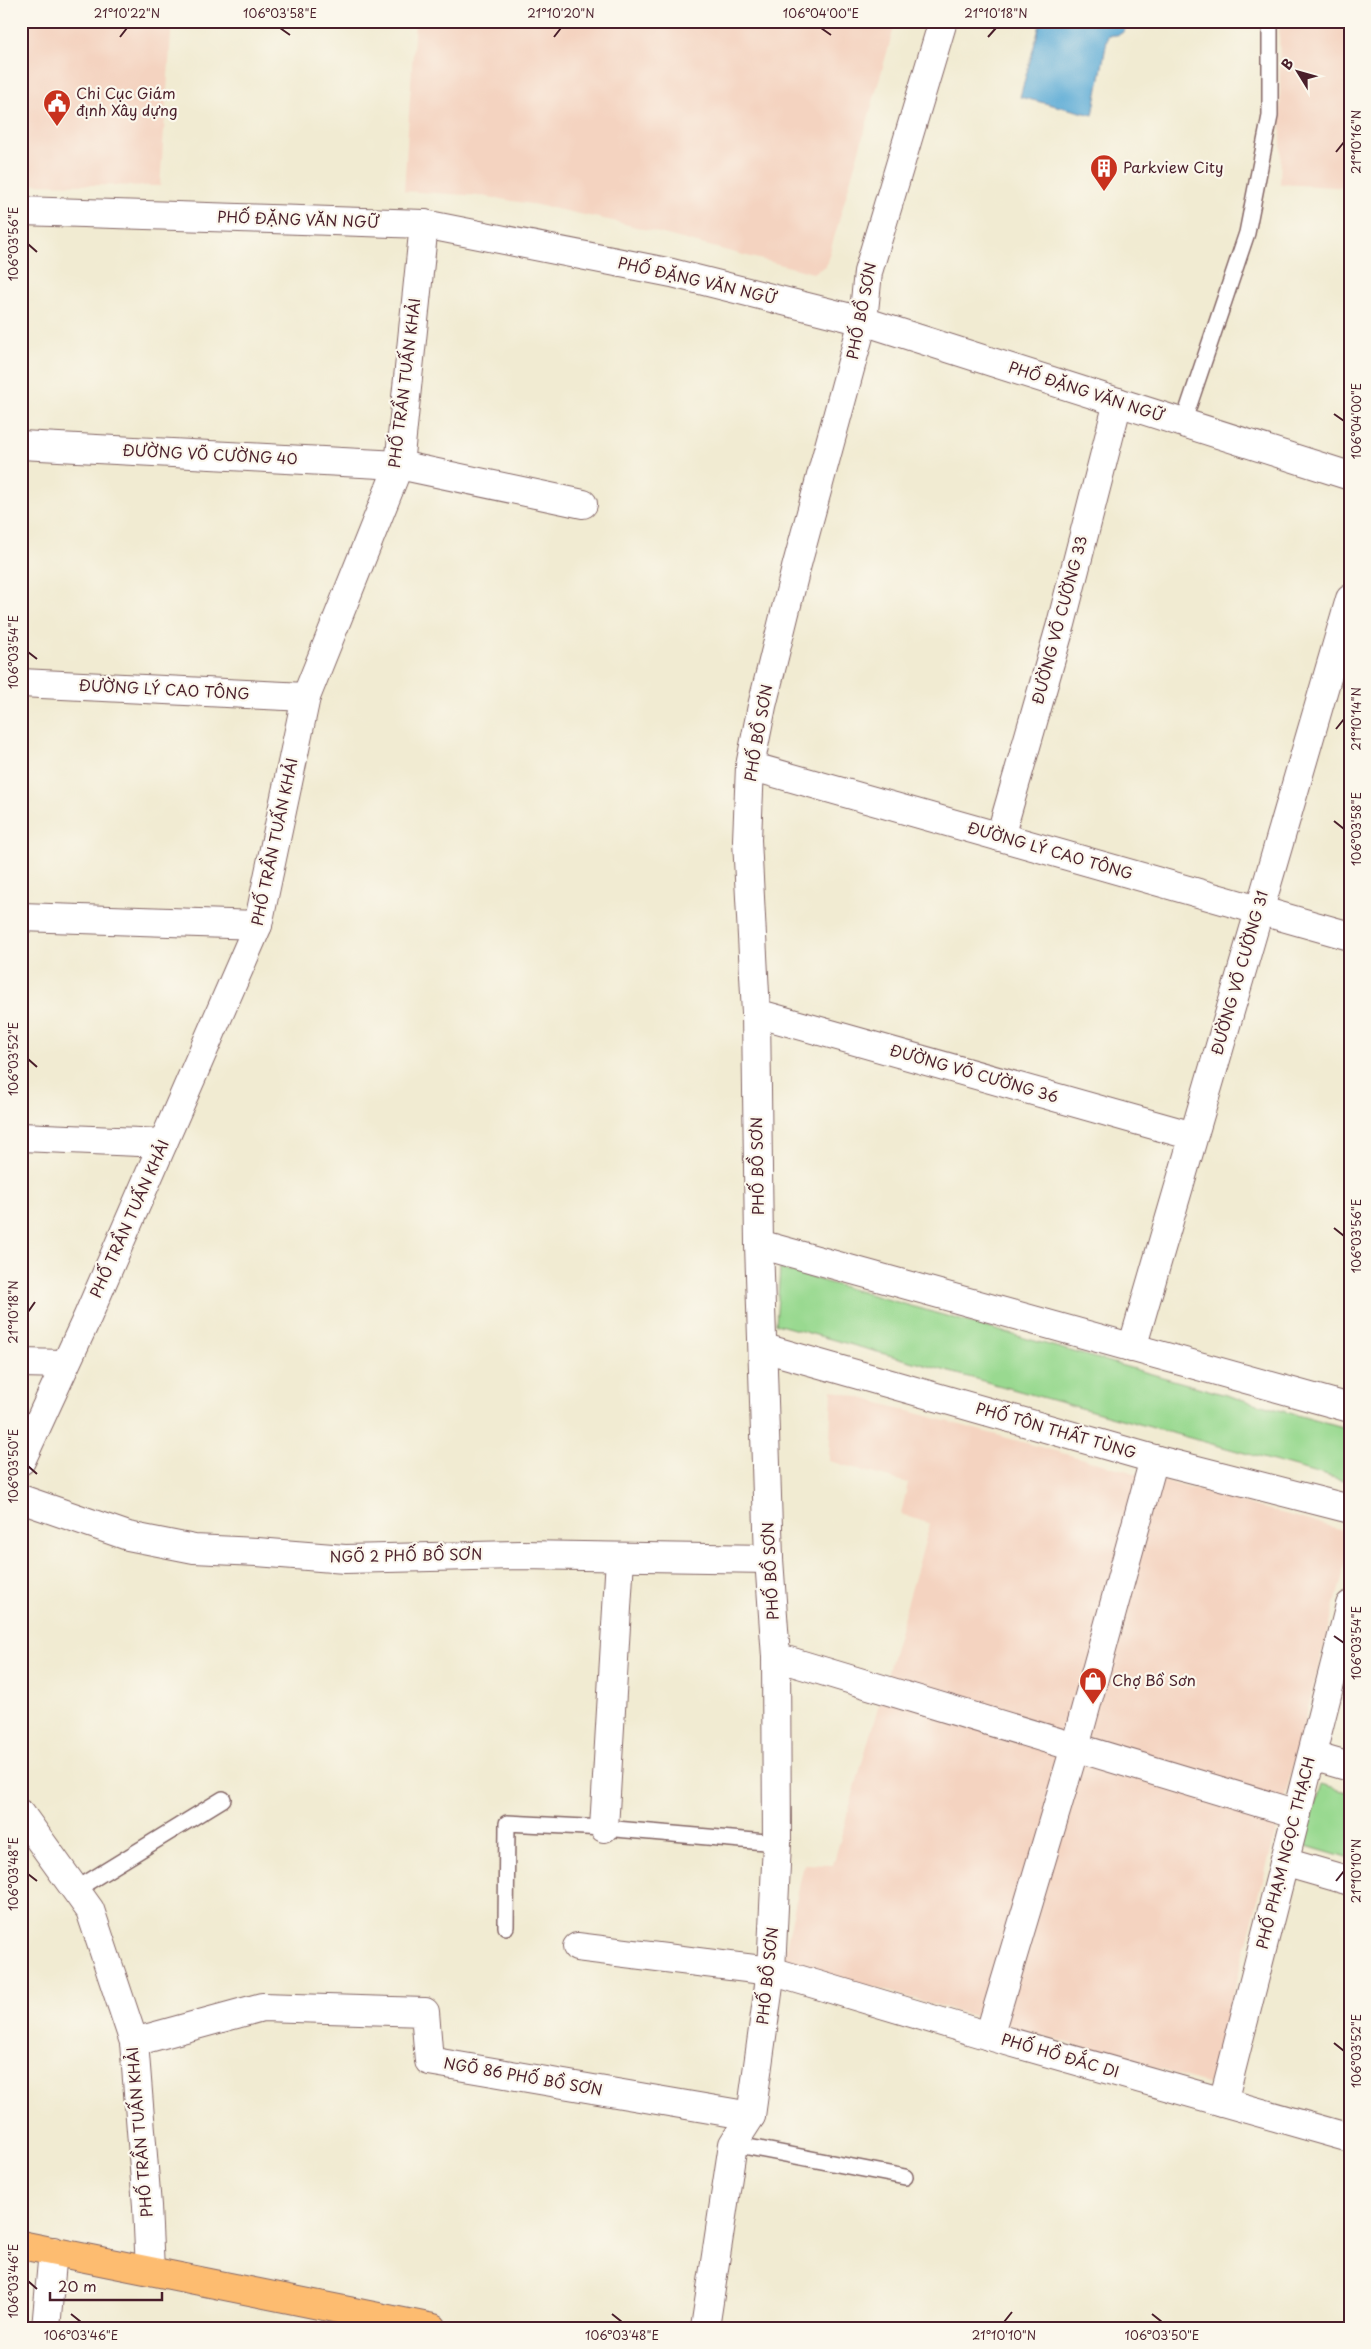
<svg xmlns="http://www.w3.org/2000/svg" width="1371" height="2349" font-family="'Playpen Sans',sans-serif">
  <rect width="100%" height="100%" fill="#fbf7ec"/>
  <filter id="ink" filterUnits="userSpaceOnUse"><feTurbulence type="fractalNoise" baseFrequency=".02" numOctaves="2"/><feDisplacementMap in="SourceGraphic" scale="10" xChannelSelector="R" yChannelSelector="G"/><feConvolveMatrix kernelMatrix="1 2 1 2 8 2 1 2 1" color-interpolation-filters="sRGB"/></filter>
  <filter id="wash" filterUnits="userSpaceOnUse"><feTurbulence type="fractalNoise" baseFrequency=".0096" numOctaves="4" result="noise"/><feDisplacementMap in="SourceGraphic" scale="20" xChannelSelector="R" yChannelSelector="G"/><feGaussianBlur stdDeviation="1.12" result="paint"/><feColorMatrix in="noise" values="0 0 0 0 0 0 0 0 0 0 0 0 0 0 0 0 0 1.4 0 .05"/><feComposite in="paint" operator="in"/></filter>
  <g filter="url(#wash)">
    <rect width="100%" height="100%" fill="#f1ebd2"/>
    <g fill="#f4d3c0">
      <path d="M21 21H172L160 186 21 184Z"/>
      <path d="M415 21H896L826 266 813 273 613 221 537 205 482 196 404 191Z"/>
      <path d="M1279 21H1350V188L1280 184 1281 150Z"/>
      <path d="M832 1390 1350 1532V1547L1210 2084 783 1961 804 1864 833 1865 930 1524 901 1514 908 1483 829 1461Z"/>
    </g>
    <g fill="#99d990" stroke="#727c5e">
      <path d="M780 1269 1350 1430V1482L776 1324Z"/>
      <path d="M1321 1785 1350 1793V1859L1303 1845Z"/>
    </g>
    <path fill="#5cabd6" stroke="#536580" d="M1041 21H1127C1126 34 1119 36 1108 35L1093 115 1020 97Z"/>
  </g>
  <g filter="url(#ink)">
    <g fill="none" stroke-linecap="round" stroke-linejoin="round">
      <g stroke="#846665" stroke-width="18">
        <g id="service">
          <path d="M1183 423 1247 233 1270 116V21"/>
          <path d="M75 1890 223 1799"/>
          <path d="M506 1927 507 1823 604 1828 777 1843"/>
          <path d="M733 2144 905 2177"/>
        </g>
      </g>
      <g stroke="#846665" stroke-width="30">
        <g id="minor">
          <path d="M21 211 424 224 672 273 863 321 1350 476"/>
          <path d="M21 445 399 465 583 504"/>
          <path d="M1000 837 1061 624 1118 402"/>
          <path d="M21 917 258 925"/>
          <path d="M756 1013 1193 1136"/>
          <path d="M21 1137 163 1143"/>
          <path d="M759 1244 1350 1408"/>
          <path d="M764 1348 1154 1459 1350 1509"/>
          <path d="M1132 1348 1350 599"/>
          <path d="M21 1363 65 1364"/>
          <path d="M21 1461 87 1318 258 925 306 697 399 465 424 224"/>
          <path d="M21 1499 128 1536 194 1549 257 1552 345 1559 521 1555 769 1559"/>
          <path d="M776 1657 1297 1814"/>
          <path d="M1312 1756 1350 1767"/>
          <path d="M21 1814 90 1910 134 2042 147 2206 150 2270"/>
          <path d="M604 1828 620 1558"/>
          <path d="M1284 1862 1350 1881"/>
          <path d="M577 1947 771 1971 989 2036 1350 2138"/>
          <path d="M989 2036 1075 1747 1154 1459"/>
          <path d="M134 2042 262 2007 425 2012 429 2061 751 2116"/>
          <path d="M1223 2102 1350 1605"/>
          <path d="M46 2328 53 2251"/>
        </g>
      </g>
      <g stroke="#846665" stroke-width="30">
        <g id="tertiary">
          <path d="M21 683 306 697"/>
          <path d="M750 766 1350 936"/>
          <path d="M705 2328 733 2144 751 2116 771 1971 777 1843 776 1657 769 1559 759 1244 756 1013 747 840 750 766 762 706 796 568 863 321 868 272 943 21"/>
        </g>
      </g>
      <g stroke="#846665" stroke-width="30">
        <path id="trunk" d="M21 2245 433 2328"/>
      </g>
      <use href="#service" stroke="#fff" stroke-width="15"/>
      <use href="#minor" stroke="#fff" stroke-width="28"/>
      <use href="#tertiary" stroke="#fff" stroke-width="28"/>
      <use href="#trunk" stroke="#fdbc70" stroke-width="28"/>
    </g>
  </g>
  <path fill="none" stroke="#4a1f2b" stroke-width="2" d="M280 28 290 35M821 28 831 35M120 37 127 28M554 37 561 28M988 37 996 28M1336 152 1344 142M28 244 37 252M1334 414 1344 421M28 652 37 659M1336 729 1344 719M1334 821 1344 829M28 1059 37 1067M1334 1228 1344 1236M28 1312 35 1302M28 1466 37 1474M1334 1636 1344 1643M28 1874 37 1881M1336 1881 1344 1871M1334 2043 1344 2051M28 2281 37 2289M71 2314 81 2322M612 2314 622 2322M1152 2314 1162 2322M1004 2322 1012 2312"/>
  <defs>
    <g id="civic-pin" transform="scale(1.4375)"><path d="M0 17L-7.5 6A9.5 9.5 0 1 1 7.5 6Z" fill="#c8321e" stroke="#fbf7ec"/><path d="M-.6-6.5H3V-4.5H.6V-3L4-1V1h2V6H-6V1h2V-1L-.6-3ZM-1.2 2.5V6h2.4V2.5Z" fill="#fff"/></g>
    <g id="building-pin" transform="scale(1.4375)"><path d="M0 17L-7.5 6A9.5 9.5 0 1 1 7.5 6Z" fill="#c8321e" stroke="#fbf7ec"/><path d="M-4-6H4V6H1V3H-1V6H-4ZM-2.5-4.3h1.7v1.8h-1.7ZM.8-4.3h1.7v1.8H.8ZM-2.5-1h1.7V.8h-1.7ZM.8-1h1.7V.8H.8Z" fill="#fff"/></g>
    <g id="shop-pin" transform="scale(1.4375)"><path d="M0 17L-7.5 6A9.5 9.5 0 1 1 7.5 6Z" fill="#c8321e" stroke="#fbf7ec"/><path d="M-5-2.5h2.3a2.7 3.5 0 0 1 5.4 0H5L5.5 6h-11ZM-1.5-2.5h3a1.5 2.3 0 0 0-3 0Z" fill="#fff"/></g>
  </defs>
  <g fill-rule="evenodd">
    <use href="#civic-pin" x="57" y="103"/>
    <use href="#building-pin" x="1104" y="168"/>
    <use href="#shop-pin" x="1093" y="1681"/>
  </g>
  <g text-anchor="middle" stroke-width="4.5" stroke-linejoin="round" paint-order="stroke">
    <g font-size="15" fill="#4a1f2b" stroke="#fbf7ec" text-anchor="start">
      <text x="76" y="99">Chi Cục Giám<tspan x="76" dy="17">định Xây dựng</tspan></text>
      <text x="1123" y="173">Parkview City</text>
      <text x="1112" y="1686">Chợ Bồ Sơn</text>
    </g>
    <g font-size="15" fill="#4a1f2b" stroke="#fbf7ec">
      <text transform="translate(298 220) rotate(2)" y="5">PHỐ ĐẶNG VĂN NGỮ</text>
      <text transform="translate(697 281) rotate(13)" y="5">PHỐ ĐẶNG VĂN NGỮ</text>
      <text transform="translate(862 311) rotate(-79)" y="5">PHỐ BỒ SƠN</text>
      <text transform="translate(405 383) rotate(-83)" y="5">PHỐ TRẦN TUẤN KHẢI</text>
      <text transform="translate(1086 392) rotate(18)" y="5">PHỐ ĐẶNG VĂN NGỮ</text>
      <text transform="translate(210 455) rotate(3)" y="5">ĐƯỜNG VÕ CƯỜNG 40</text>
      <text transform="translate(1060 620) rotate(-75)" y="5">ĐƯỜNG VÕ CƯỜNG 33</text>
      <text transform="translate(164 690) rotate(3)" y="5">ĐƯỜNG LÝ CAO TÔNG</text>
      <text transform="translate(759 733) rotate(-80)" y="5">PHỐ BỒ SƠN</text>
      <text transform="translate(275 842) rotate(-78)" y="5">PHỐ TRẦN TUẤN KHẢI</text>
      <text transform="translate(1050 851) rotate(16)" y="5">ĐƯỜNG LÝ CAO TÔNG</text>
      <text transform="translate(1240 973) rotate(-74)" y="5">ĐƯỜNG VÕ CƯỜNG 31</text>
      <text transform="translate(974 1074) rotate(16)" y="5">ĐƯỜNG VÕ CƯỜNG 36</text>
      <text transform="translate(758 1166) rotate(-91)" y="5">PHỐ BỒ SƠN</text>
      <text transform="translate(130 1219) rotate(-66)" y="5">PHỐ TRẦN TUẤN KHẢI</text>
      <text transform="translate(1056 1431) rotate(16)" y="5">PHỐ TÔN THẤT TÙNG</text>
      <text transform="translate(406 1556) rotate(-1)" y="5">NGÕ 2 PHỐ BỒ SƠN</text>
      <text transform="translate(771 1571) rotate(-93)" y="5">PHỐ BỒ SƠN</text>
      <text transform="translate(1286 1853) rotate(-76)" y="5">PHỐ PHẠM NGỌC THẠCH</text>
      <text transform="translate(768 1976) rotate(-84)" y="5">PHỐ BỒ SƠN</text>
      <text transform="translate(1060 2056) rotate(16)" y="5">PHỐ HỒ ĐẮC DI</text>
      <text transform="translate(523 2077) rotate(10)" y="5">NGÕ 86 PHỐ BỒ SƠN</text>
      <text transform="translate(140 2132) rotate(-95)" y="5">PHỐ TRẦN TUẤN KHẢI</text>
    </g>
  </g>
  <rect width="1371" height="2349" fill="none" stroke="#fbf7ec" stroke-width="55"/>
  <g transform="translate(1298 72) rotate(307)" stroke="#fbf7ec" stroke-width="4" paint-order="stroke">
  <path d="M0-4L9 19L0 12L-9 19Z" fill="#4a1f2b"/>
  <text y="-8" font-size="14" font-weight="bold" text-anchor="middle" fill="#4a1f2b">B</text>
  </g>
  <path d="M50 2292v8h112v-8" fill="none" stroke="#4a1f2b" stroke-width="2.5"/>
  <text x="58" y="2292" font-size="15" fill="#4a1f2b" stroke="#fbf7ec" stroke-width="4" paint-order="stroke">20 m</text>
  <rect x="28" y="28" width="1316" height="2294" fill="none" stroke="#4a1f2b" stroke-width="2"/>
  <g font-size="12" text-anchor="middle" fill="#4a1f2b">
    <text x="127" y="18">21°10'22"N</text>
    <text x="280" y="18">106°03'58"E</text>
    <text x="561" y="18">21°10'20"N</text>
    <text x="821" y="18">106°04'00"E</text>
    <text x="996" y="18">21°10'18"N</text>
    <text transform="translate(1357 142) rotate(-90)" y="4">21°10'16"N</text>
    <text transform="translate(14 244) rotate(-90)" y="4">106°03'56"E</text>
    <text transform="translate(1357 421) rotate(-90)" y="4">106°04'00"E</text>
    <text transform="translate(14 652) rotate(-90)" y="4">106°03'54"E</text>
    <text transform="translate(1357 719) rotate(-90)" y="4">21°10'14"N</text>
    <text transform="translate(1357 829) rotate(-90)" y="4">106°03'58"E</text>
    <text transform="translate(14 1059) rotate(-90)" y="4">106°03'52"E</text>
    <text transform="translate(1357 1236) rotate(-90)" y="4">106°03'56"E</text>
    <text transform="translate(14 1312) rotate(-90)" y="4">21°10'18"N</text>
    <text transform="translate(14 1466) rotate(-90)" y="4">106°03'50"E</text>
    <text transform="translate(1357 1643) rotate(-90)" y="4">106°03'54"E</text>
    <text transform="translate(1357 1871) rotate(-90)" y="4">21°10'10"N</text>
    <text transform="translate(14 1874) rotate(-90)" y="4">106°03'48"E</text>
    <text transform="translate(1357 2051) rotate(-90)" y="4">106°03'52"E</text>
    <text transform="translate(14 2281) rotate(-90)" y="4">106°03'46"E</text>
    <text x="81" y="2340">106°03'46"E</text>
    <text x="622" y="2340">106°03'48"E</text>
    <text x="1004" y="2340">21°10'10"N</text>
    <text x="1162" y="2340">106°03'50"E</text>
  </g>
</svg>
